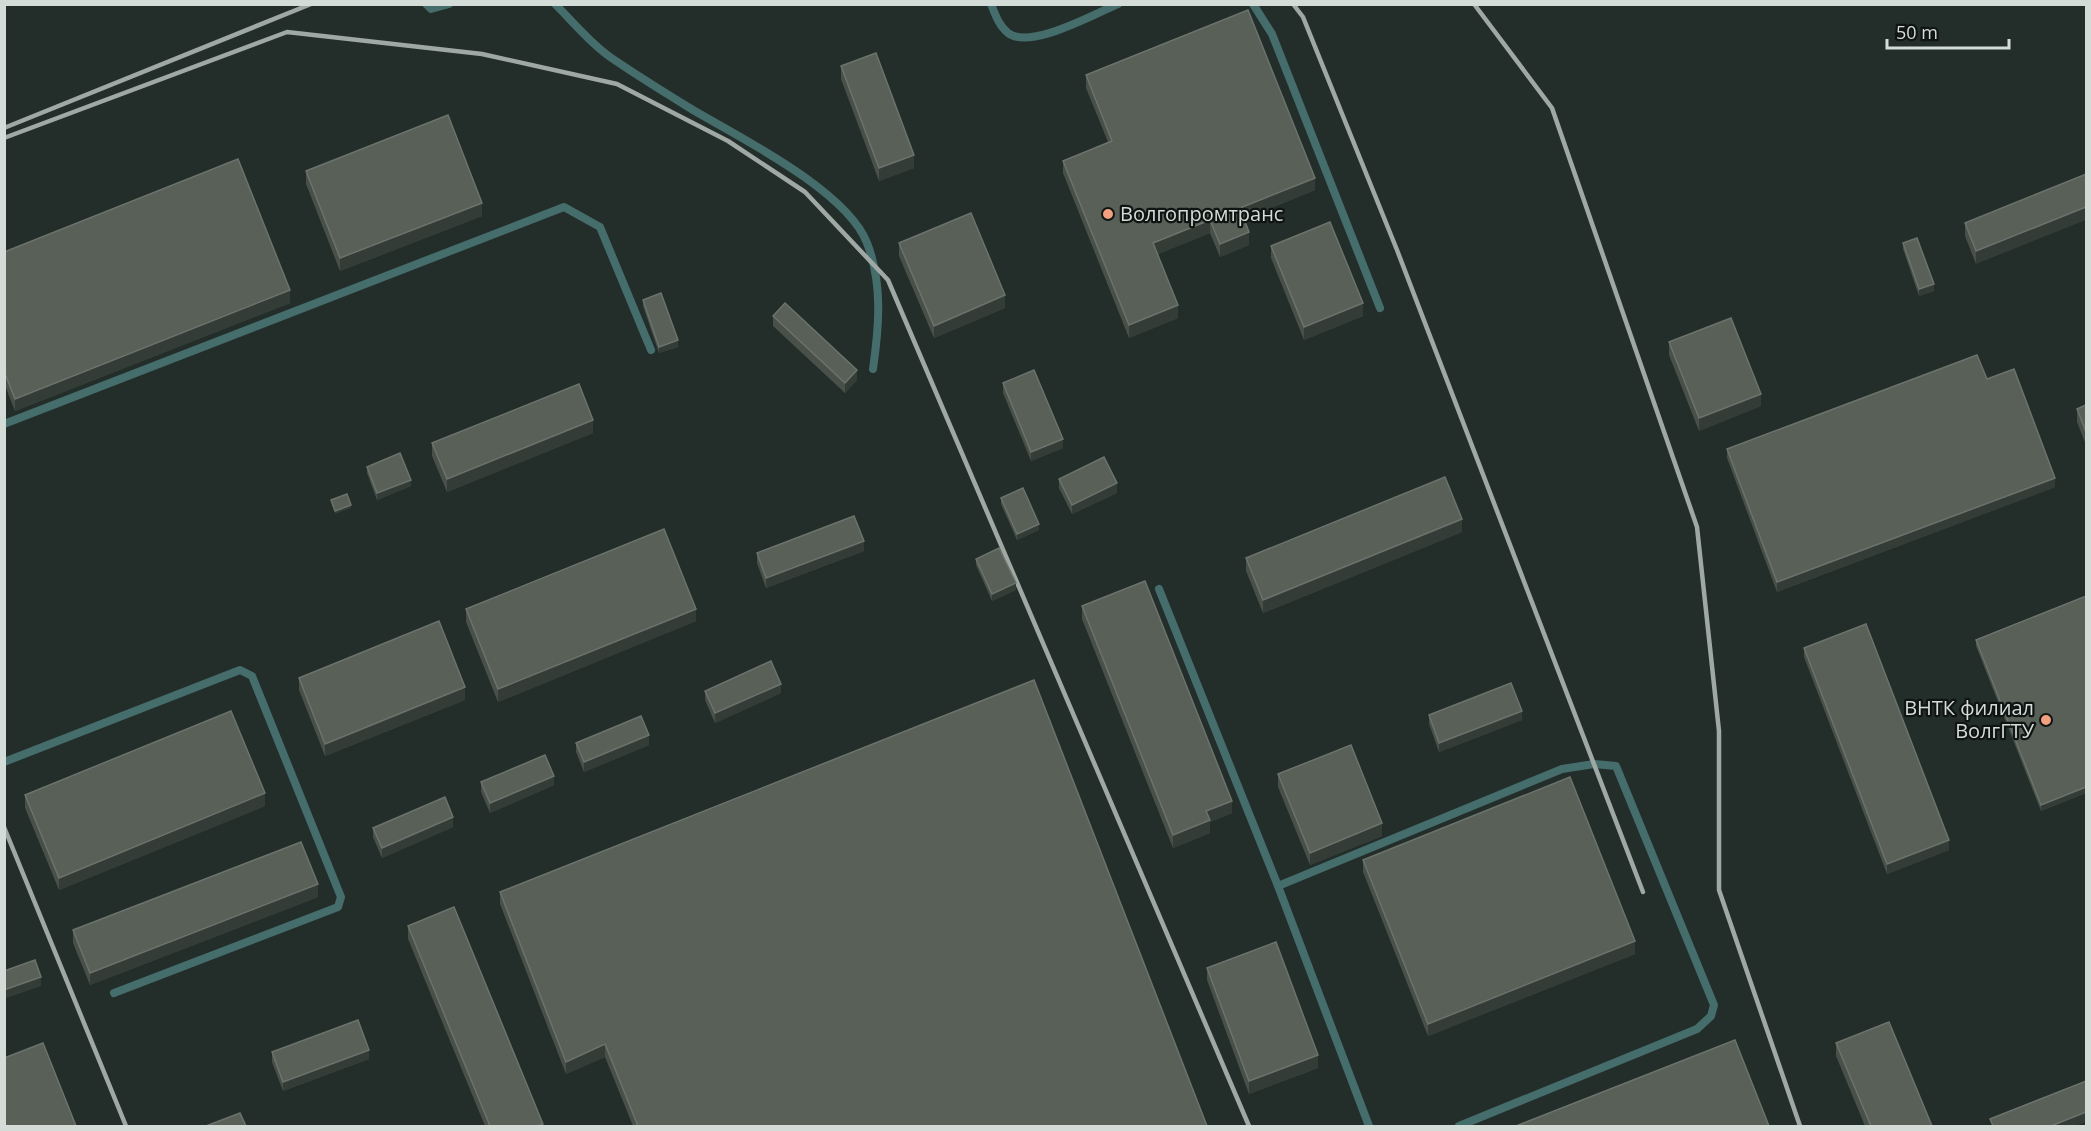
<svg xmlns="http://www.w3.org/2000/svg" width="2091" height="1131" font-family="'Open Sans',sans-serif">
  <rect width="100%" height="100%" fill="#232e2a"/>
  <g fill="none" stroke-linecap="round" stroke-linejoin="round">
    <g stroke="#456d6c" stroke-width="8">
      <path d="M426 4 431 9 449 4"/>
      <path d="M991 4C995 14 999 26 1008 33 1030 50 1094 14 1118 4"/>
      <path d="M1253 4 1272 34 1380 308"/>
      <path d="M556 5C575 24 594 47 616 61 641 78 667 94 693 110 741 138 847 191 867 243 883 284 879 327 873 369"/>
      <path d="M4 424 564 207 600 227 651 350"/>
      <path d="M1159 589 1278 886 1369 1126"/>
      <path d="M4 762 240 670 252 676 341 897 338 907 114 993"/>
      <path d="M1278 886 1562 769 1594 764 1616 766 1714 1005 1711 1016 1697 1029 1459 1126"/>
    </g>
    <g stroke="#9fa8a4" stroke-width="4.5">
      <path d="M1293 4 1303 17 1397 250 1643 892"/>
      <path d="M1474 4 1552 108 1697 527 1719 731V890L1800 1126"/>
      <path d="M4 128 311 4"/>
      <path d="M4 138 287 32 482 54 617 84 728 141 805 192 888 280 1249 1126"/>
      <path d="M4 827 126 1126"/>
    </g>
  </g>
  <g fill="#485049">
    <path d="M841 66 914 168 879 181 841 79Z"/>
    <path d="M1086 75 1315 190 1244 219 1249 245 1220 257 1210 233 1158 254 1178 318 1129 338 1063 173V161L1108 142 1086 88Z"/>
    <path d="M306 171 482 216 340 271 306 184Z"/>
    <path d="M2086 174 1976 264 1965 236V223Z"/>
    <path d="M899 243 1005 308 934 338 899 256Z"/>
    <path d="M1903 243 1934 291 1919 296 1903 249Z"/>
    <path d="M1271 246 1363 316 1304 340 1271 258Z"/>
    <path d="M4 252 290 303 15 411 4 383Z"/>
    <path d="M643 300 678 347 659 353 643 306Z"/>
    <path d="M773 316 857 380 845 393 773 326Z"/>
    <path d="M1669 342 1761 406 1699 431 1669 355Z"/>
    <path d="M1987 379 2055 487 1777 592 1727 458V449Z"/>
    <path d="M1003 383 1063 448 1031 461 1003 393Z"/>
    <path d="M2086 405V445L2077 422V409Z"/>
    <path d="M593 433 447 492 432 456V443Z"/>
    <path d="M367 467 411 486 377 500 367 473Z"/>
    <path d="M1059 479 1117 493 1072 514 1059 488Z"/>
    <path d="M1001 498 1039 530 1017 540 1001 504Z"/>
    <path d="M1462 532 1263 613 1246 571V558Z"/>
    <path d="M864 551 766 588 757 563V553Z"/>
    <path d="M976 559 1016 590 992 601 976 565Z"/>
    <path d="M2086 596V793L2041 811 1976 646V640Z"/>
    <path d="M1082 606 1232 813 1210 822V833L1173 848 1082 619Z"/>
    <path d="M466 609 696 621 498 702 466 622Z"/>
    <path d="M1804 648 1949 850 1887 874 1804 657Z"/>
    <path d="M299 678 465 700 325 756 299 690Z"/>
    <path d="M705 691 781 693 715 723 705 700Z"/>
    <path d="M1429 715 1522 720 1439 752 1429 724Z"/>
    <path d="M576 743 649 745 584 772 576 752Z"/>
    <path d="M1278 774 1382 836 1310 865 1278 787Z"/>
    <path d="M481 782 554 785 490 813 481 792Z"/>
    <path d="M25 795 265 806 59 890 25 808Z"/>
    <path d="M453 827 382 858 373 837V828Z"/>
    <path d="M1363 860 1635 954 1428 1036 1363 872Z"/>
    <path d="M500 892 1207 1126H633L605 1057 566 1074 500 904Z"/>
    <path d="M318 897 90 985 73 943V930Z"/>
    <path d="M408 926 543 1126H485L408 939Z"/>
    <path d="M1207 968 1318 1068 1249 1094 1207 980Z"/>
    <path d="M1836 1043 1932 1126H1865L1836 1056Z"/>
    <path d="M272 1052 369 1059 283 1091 272 1062Z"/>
  </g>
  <g fill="#333c36">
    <path d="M914 155V168L879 181V168Z"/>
    <path d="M1315 178V190L1240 221V208Z"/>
    <path d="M482 203V216L340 271V258Z"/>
    <path d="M2086 207V220L1976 264V251Z"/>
    <path d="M1210 220V233L1153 256V243Z"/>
    <path d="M1249 232V245L1220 257V244Z"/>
    <path d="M1934 284V291L1919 296V289Z"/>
    <path d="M290 290V303L15 411V399Z"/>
    <path d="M1005 295V308L934 338V326Z"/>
    <path d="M1363 303V316L1304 340V327Z"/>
    <path d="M1178 305V318L1129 338V325Z"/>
    <path d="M678 340V347L659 353V347Z"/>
    <path d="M857 370V380L845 393V383Z"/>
    <path d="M1761 394V406L1699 431V418Z"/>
    <path d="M593 420V433L447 492V479Z"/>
    <path d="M1063 439V448L1031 461V452Z"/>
    <path d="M2055 478V487L1777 592V582Z"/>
    <path d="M411 480V486L377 500V493Z"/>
    <path d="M1117 483V493L1072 514V505Z"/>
    <path d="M351 505V508L335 514V511Z"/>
    <path d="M1462 519V532L1263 613V600Z"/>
    <path d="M1039 524V530L1017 540V534Z"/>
    <path d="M864 541V551L766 588V578Z"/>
    <path d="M1016 583V590L992 601V594Z"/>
    <path d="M696 609V621L498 702V689Z"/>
    <path d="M781 684V693L715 723V713Z"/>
    <path d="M465 687V700L325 756V744Z"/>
    <path d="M1522 711V720L1439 752V743Z"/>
    <path d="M649 735V745L584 772V762Z"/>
    <path d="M554 776V785L490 813V803Z"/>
    <path d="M2086 787V793L2041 811V805Z"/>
    <path d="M265 793V806L59 890V878Z"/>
    <path d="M1232 801V813L1210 822V833L1173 848V835L1206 811Z"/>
    <path d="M453 817V827L382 858V848Z"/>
    <path d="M1382 823V836L1310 865V853Z"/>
    <path d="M1949 840V850L1887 874V864Z"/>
    <path d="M318 884V897L90 985V973Z"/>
    <path d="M1635 941V954L1428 1036V1024Z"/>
    <path d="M41 977V986L4 999V990Z"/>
    <path d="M605 1044V1057L566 1074V1062Z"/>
    <path d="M369 1050V1059L283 1091V1082Z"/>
    <path d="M1318 1055V1068L1249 1094V1081Z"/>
    <path d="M2086 1112V1122L2075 1126H2051Z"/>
  </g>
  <g fill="#586058" stroke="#6b736c" stroke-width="1.5">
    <path d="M1248 10 1315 178 1240 208 1249 232 1220 244 1210 220 1153 243 1178 305 1129 325 1063 161 1112 141 1086 75Z"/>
    <path d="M876 53 914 155 879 168 841 66Z"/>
    <path d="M448 115 482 203 340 258 306 171Z"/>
    <path d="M238 159 290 290 15 399 4 371V252Z"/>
    <path d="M2086 174V207L1976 251 1965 223Z"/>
    <path d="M971 213 1005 295 934 326 899 243Z"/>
    <path d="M1330 222 1363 303 1304 327 1271 246Z"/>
    <path d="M1917 238 1934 284 1919 289 1903 243Z"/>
    <path d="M661 293 678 340 659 347 643 300Z"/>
    <path d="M785 303 857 370 845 383 773 316Z"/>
    <path d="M1731 318 1761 394 1699 418 1669 342Z"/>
    <path d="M1977 355 1987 379 2014 369 2055 478 1777 582 1727 449Z"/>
    <path d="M1034 370 1063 439 1031 452 1003 383Z"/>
    <path d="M579 384 593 420 447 479 432 443Z"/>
    <path d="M2086 405V432L2077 409Z"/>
    <path d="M400 453 411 480 377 493 367 467Z"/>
    <path d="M1104 457 1117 483 1072 505 1059 479Z"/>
    <path d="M1445 477 1462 519 1263 600 1246 558Z"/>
    <path d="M1023 488 1039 524 1017 534 1001 498Z"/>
    <path d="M347 494 351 505 335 511 331 500Z"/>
    <path d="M854 516 864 541 766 578 757 553Z"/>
    <path d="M664 529 696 609 498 689 466 609Z"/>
    <path d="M999 548 1016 583 992 594 976 559Z"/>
    <path d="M1145 581 1232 801 1206 811 1210 820 1173 835 1082 606Z"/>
    <path d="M2086 596V787L2041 805 1976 640Z"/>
    <path d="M439 621 465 687 325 744 299 678Z"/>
    <path d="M1866 624 1949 840 1887 864 1804 648Z"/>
    <path d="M771 661 781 684 715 713 705 691Z"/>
    <path d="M1034 680 1207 1126H638L605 1044 566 1062 500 892Z"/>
    <path d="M1511 683 1522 711 1439 743 1429 715Z"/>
    <path d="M231 711 265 793 59 878 25 795Z"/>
    <path d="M641 716 649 735 584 762 576 743Z"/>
    <path d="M1351 745 1382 823 1310 853 1278 774Z"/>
    <path d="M545 755 554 776 490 803 481 782Z"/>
    <path d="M1570 777 1635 941 1428 1024 1363 860Z"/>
    <path d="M445 797 453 817 382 848 373 828Z"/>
    <path d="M301 842 318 884 90 973 73 930Z"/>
    <path d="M454 907 543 1124 537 1126H490L408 926Z"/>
    <path d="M1276 942 1318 1055 1249 1081 1207 968Z"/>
    <path d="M35 960 41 977 4 990V971Z"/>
    <path d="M358 1020 369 1050 283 1082 272 1052Z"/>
    <path d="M1889 1022 1932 1126H1871L1836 1043Z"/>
    <path d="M1735 1040 1769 1126H1516Z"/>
    <path d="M43 1043 76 1126H4V1058Z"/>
    <path d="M2086 1081V1112L2051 1126H1993L1990 1119Z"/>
    <path d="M240 1113 246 1126H206Z"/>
  </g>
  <g fill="#f2a080" stroke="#101513" stroke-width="2">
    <circle cx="1108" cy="214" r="6"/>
    <circle cx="2046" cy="720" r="6"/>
  </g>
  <g text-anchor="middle" stroke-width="4.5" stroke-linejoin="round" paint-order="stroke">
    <g font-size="20" fill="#d4dcd8" stroke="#101513" text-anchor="start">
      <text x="1120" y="221">Волгопромтранс</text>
      <text x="2034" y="715" text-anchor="end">ВНТК филиал<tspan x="2034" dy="23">ВолгГТУ</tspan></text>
    </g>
  </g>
  <rect width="2091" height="1131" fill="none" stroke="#d4dcd8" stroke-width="12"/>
  <path d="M1887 39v9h122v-9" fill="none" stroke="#d4dcd8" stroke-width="3"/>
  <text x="1896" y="39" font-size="18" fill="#d4dcd8" stroke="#101513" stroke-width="4.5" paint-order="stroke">50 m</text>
</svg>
